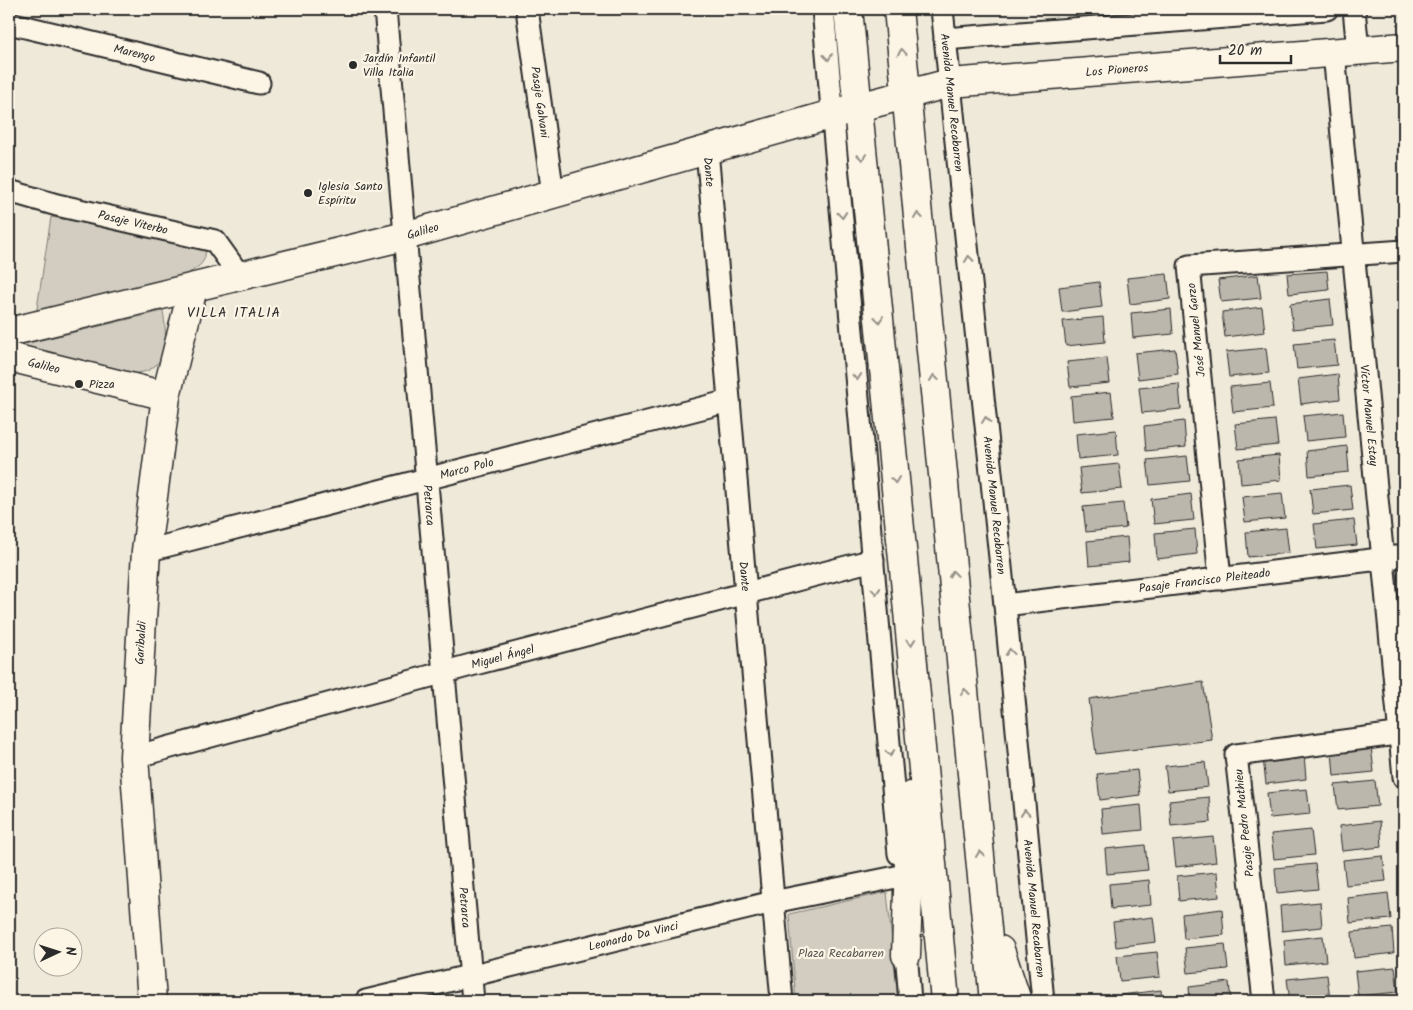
<svg xmlns="http://www.w3.org/2000/svg" width="1413" height="1010" font-family="Kalam,sans-serif">
  <rect width="100%" height="100%" fill="#efe9da"/>
  <filter id="ink" filterUnits="userSpaceOnUse"><feTurbulence type="fractalNoise" baseFrequency=".02" numOctaves="2"/><feDisplacementMap in="SourceGraphic" scale="10" xChannelSelector="R" yChannelSelector="G"/><feConvolveMatrix kernelMatrix="1 2 1 2 8 2 1 2 1" color-interpolation-filters="sRGB"/></filter>
  <g filter="url(#ink)">
    <g fill="#d2cdc0" stroke="#7e7c76">
      <path d="M51 217 198 241 204 243C210 265 195 269 178 279L36 315Z"/>
      <path d="M163 311C167 335 170 369 138 373L17 356 16 346Z"/>
      <path d="M887 892 898 1001H796L789 914Z"/>
    </g>
    <g fill="#bcb7ac" stroke="#2b2b2b">
      <path d="M1327 271 1329 290 1289 294 1287 274Z"/>
      <path d="M1167 274 1170 299 1130 304 1127 278Z"/>
      <path d="M1258 275 1261 298 1221 302 1218 280Z"/>
      <path d="M1099 282 1102 307 1062 312 1059 287Z"/>
      <path d="M1330 299 1333 325 1293 329 1290 304Z"/>
      <path d="M1262 307 1265 332 1225 337 1222 312Z"/>
      <path d="M1171 309 1173 334 1133 338 1131 313Z"/>
      <path d="M1103 317 1105 342 1066 346 1063 321Z"/>
      <path d="M1334 340 1337 365 1297 369 1294 344Z"/>
      <path d="M1266 348 1269 373 1229 377 1226 352Z"/>
      <path d="M1175 349 1178 374 1138 379 1135 353Z"/>
      <path d="M1107 358 1110 383 1070 387 1067 362Z"/>
      <path d="M1338 374 1340 399 1301 404 1298 379Z"/>
      <path d="M1270 383 1273 408 1233 412 1230 387Z"/>
      <path d="M1179 384 1181 409 1142 413 1139 388Z"/>
      <path d="M1111 392 1114 417 1073 421 1071 396Z"/>
      <path d="M1343 412 1345 437 1306 441 1303 416Z"/>
      <path d="M1275 420 1278 445 1238 449 1235 424Z"/>
      <path d="M1184 421 1186 447 1146 451 1144 426Z"/>
      <path d="M1116 430 1118 455 1078 459 1076 434Z"/>
      <path d="M1347 446 1349 472 1309 476 1307 451Z"/>
      <path d="M1279 455 1281 480 1241 484 1239 459Z"/>
      <path d="M1187 456 1190 481 1150 485 1147 460Z"/>
      <path d="M1119 464 1122 489 1082 493 1079 468Z"/>
      <path d="M1350 485 1353 510 1313 514 1310 489Z"/>
      <path d="M1282 493 1285 518 1245 522 1242 497Z"/>
      <path d="M1191 494 1194 520 1154 524 1151 499Z"/>
      <path d="M1123 503 1126 528 1086 532 1083 507Z"/>
      <path d="M1354 520 1357 545 1317 549 1314 524Z"/>
      <path d="M1286 528 1289 553 1248 557 1246 532Z"/>
      <path d="M1195 529 1197 554 1157 559 1155 533Z"/>
      <path d="M1127 537 1129 562 1089 566 1087 541Z"/>
      <path d="M1203 682 1212 740 1096 754 1089 699Z"/>
      <path d="M1371 746 1374 772 1334 776 1332 751Z"/>
      <path d="M1304 754 1306 779 1266 784 1263 758Z"/>
      <path d="M1205 762 1208 787 1168 791 1165 766Z"/>
      <path d="M1137 770 1140 795 1100 800 1097 774Z"/>
      <path d="M1375 781 1378 806 1338 810 1335 785Z"/>
      <path d="M1307 789 1310 814 1270 818 1267 793Z"/>
      <path d="M1209 797 1211 822 1171 826 1169 801Z"/>
      <path d="M1141 805 1143 830 1103 834 1101 809Z"/>
      <path d="M1380 821 1382 847 1342 851 1339 826Z"/>
      <path d="M1311 830 1314 855 1274 859 1271 834Z"/>
      <path d="M1213 837 1216 862 1176 867 1173 841Z"/>
      <path d="M1145 845 1148 870 1107 874 1105 849Z"/>
      <path d="M1383 856 1386 881 1346 885 1343 860Z"/>
      <path d="M1315 864 1318 889 1277 893 1275 868Z"/>
      <path d="M1217 872 1219 897 1179 901 1177 876Z"/>
      <path d="M1149 880 1151 905 1111 909 1109 884Z"/>
      <path d="M1388 893 1391 919 1350 923 1348 898Z"/>
      <path d="M1320 902 1322 927 1282 931 1280 906Z"/>
      <path d="M1222 909 1224 935 1184 939 1182 914Z"/>
      <path d="M1153 917 1156 942 1116 947 1113 922Z"/>
      <path d="M1392 928 1394 953 1354 958 1352 932Z"/>
      <path d="M1323 936 1326 961 1286 965 1284 940Z"/>
      <path d="M1225 944 1228 969 1188 973 1185 948Z"/>
      <path d="M1157 952 1160 977 1120 981 1117 956Z"/>
      <path d="M1395 967 1398 992 1358 996 1355 971Z"/>
      <path d="M1327 975 1330 1000 1290 1001 1287 979Z"/>
      <path d="M1229 982 1231 1001H1190L1189 987Z"/>
      <path d="M1161 990 1162 1001H1122L1121 995Z"/>
    </g>
    <g fill="none" stroke-linecap="round" stroke-linejoin="round">
      <g stroke="#2b2b2b" stroke-width="25">
        <g id="street">
          <path id="s1" d="M385 9 473 1001"/>
          <path id="s2" d="M527 9 553 194"/>
          <path d="M823 9 899 854"/>
          <path id="s3" d="M942 9 1005 605 1043 1001"/>
          <path d="M1354 9 1358 51"/>
          <path id="s4" d="M9 23 259 83"/>
          <path d="M945 39 1327 9"/>
          <path id="s5" d="M1334 53 1404 777"/>
          <path id="s6" d="M707 150 782 1001"/>
          <path id="s7" d="M9 191 57 205 215 241 240 276"/>
          <path id="s8" d="M146 551 729 401"/>
          <path d="M1220 579 1189 266 1404 251"/>
          <path id="s9" d="M1005 605 1404 556"/>
          <path id="s10" d="M134 757 471 665 873 560"/>
          <path d="M905 939 910 1001"/>
          <path id="s11" d="M366 1001 773 902 901 876"/>
          <path d="M1264 1001 1236 755 1404 733"/>
        </g>
      </g>
      <g stroke="#2b2b2b" stroke-width="31">
        <g id="secondary">
          <path id="s12" d="M9 332 405 236 833 114 950 83 1404 47"/>
          <path id="s13" d="M9 357 166 396"/>
          <path id="s14" d="M152 1001 134 757 146 551 166 396 193 288"/>
        </g>
      </g>
      <g stroke="#2b2b2b" stroke-width="31">
        <g id="primary">
          <path d="M848 9 904 569 945 1001"/>
          <path d="M898 9 994 1001"/>
          <path d="M1000 950 1017 1001"/>
          <path d="M906 955 911 796"/>
        </g>
      </g>
      <use href="#street" stroke="#fcf5e5" stroke-width="21"/>
      <use href="#secondary" stroke="#fcf5e5" stroke-width="28"/>
      <use href="#primary" stroke="#fcf5e5" stroke-width="28"/>
    </g>
    <defs><path id="oneway-chevron" d="M-2-3.5L2.5 0L-2 3.5" fill="none" stroke-width="1.6" stroke-linecap="round" stroke-linejoin="round" transform="scale(1.25)"/></defs>
    <g stroke="#949088">
      <use href="#oneway-chevron" transform="translate(902 52) rotate(-95)"/>
      <use href="#oneway-chevron" transform="translate(828 57) rotate(84)"/>
      <use href="#oneway-chevron" transform="translate(862 157) rotate(84)"/>
      <use href="#oneway-chevron" transform="translate(842 215) rotate(85)"/>
      <use href="#oneway-chevron" transform="translate(918 216) rotate(-96)"/>
      <use href="#oneway-chevron" transform="translate(969 259) rotate(-96)"/>
      <use href="#oneway-chevron" transform="translate(879 319) rotate(84)"/>
      <use href="#oneway-chevron" transform="translate(857 377) rotate(85)"/>
      <use href="#oneway-chevron" transform="translate(934 378) rotate(-96)"/>
      <use href="#oneway-chevron" transform="translate(986 420) rotate(-96)"/>
      <use href="#oneway-chevron" transform="translate(895 480) rotate(84)"/>
      <use href="#oneway-chevron" transform="translate(953 574) rotate(-96)"/>
      <use href="#oneway-chevron" transform="translate(876 591) rotate(85)"/>
      <use href="#oneway-chevron" transform="translate(911 642) rotate(85)"/>
      <use href="#oneway-chevron" transform="translate(1010 652) rotate(-95)"/>
      <use href="#oneway-chevron" transform="translate(965 692) rotate(-96)"/>
      <use href="#oneway-chevron" transform="translate(890 753) rotate(85)"/>
      <use href="#oneway-chevron" transform="translate(1025 813) rotate(-95)"/>
      <use href="#oneway-chevron" transform="translate(980 854) rotate(-96)"/>
    </g>
  </g>
  <g fill="#2b2b2b" stroke="#fcf5e5" stroke-width="2">
    <circle cx="353" cy="65" r="5"/>
    <circle cx="308" cy="193" r="5"/>
    <circle cx="79" cy="384" r="5"/>
  </g>
  <g text-anchor="middle" stroke-width="4.5" stroke-linejoin="round" paint-order="stroke">
    <g font-size="12" fill="#2b2b2b" stroke="#fcf5e5">
      <text dy="4" stroke="none"><textPath href="#s4" startOffset="129">Marengo</textPath></text>
      <text dy="4" stroke="none"><textPath href="#s12" startOffset="1141">Los Pioneros</textPath></text>
      <text dy="4" stroke="none"><textPath href="#s2" startOffset="94">Pasaje Galvani</textPath></text>
      <text dy="4" stroke="none"><textPath href="#s3" startOffset="94">Avenida Manuel Recabarren</textPath></text>
      <text dy="4" stroke="none"><textPath href="#s6" startOffset="22">Dante</textPath></text>
      <text dy="4" stroke="none"><textPath href="#s7" startOffset="128">Pasaje Viterbo</textPath></text>
      <text dy="4" stroke="none"><textPath href="#s12" startOffset="426">Galileo</textPath></text>
      <text transform="translate(1196 330) rotate(-96)" y="4">José Manuel Garzo</text>
      <text dy="4" stroke="none"><textPath href="#s13" startOffset="36">Galileo</textPath></text>
      <text dy="4" stroke="none"><textPath href="#s5" startOffset="364">Víctor Manuel Estay</textPath></text>
      <text dy="4" stroke="none"><textPath href="#s8" startOffset="331">Marco Polo</textPath></text>
      <text dy="4" stroke="none"><textPath href="#s1" startOffset="498">Petrarca</textPath></text>
      <text dy="4" stroke="none"><textPath href="#s3" startOffset="499">Avenida Manuel Recabarren</textPath></text>
      <text dy="4" stroke="none"><textPath href="#s6" startOffset="428">Dante</textPath></text>
      <text dy="4" stroke="none"><textPath href="#s9" startOffset="201">Pasaje Francisco Pleiteado</textPath></text>
      <text dy="4" stroke="none"><textPath href="#s14" startOffset="359">Garibaldi</textPath></text>
      <text dy="4" stroke="none"><textPath href="#s10" startOffset="382">Miguel Ángel</textPath></text>
      <text transform="translate(1244 823) rotate(-96)" y="4">Pasaje Pedro Mathieu</text>
      <text dy="4" stroke="none"><textPath href="#s1" startOffset="902">Petrarca</textPath></text>
      <text dy="4" stroke="none"><textPath href="#s3" startOffset="904">Avenida Manuel Recabarren</textPath></text>
      <text dy="4" stroke="none"><textPath href="#s11" startOffset="275">Leonardo Da Vinci</textPath></text>
    </g>
    <g font-size="12" fill="#2b2b2b" stroke="#fcf5e5" text-anchor="start">
      <text x="363" y="62">Jardín Infantil<tspan x="363" dy="14">Villa Italia</tspan></text>
      <text x="318" y="190">Iglesia Santo<tspan x="318" dy="14">Espíritu</tspan></text>
      <text x="89" y="388">Pizza</text>
    </g>
    <g font-size="12" fill="#555450" stroke="#fcf5e5">
      <text x="841" y="957">Plaza Recabarren</text>
    </g>
    <g font-size="14" letter-spacing="1" fill="#2b2b2b" stroke="#fcf5e5">
      <text x="234" y="317">VILLA ITALIA</text>
    </g>
  </g>
  <rect width="1413" height="1010" fill="none" stroke="#fcf5e5" stroke-width="30"/>
  <rect x="15" y="15" width="1383" height="980" fill="none" stroke="#2b2b2b" stroke-width="2" filter="url(#ink)"/>
  <g transform="translate(58 952) rotate(86)"><circle r="24" fill="#fcf5e5" stroke="#a8a49b"/>
  <path d="M0-4L9 19L0 12L-9 19Z" fill="#2b2b2b"/>
  <text y="-8" font-size="14" font-weight="bold" text-anchor="middle" fill="#2b2b2b">N</text>
  </g>
  <path d="M1220 55v8h71v-8" fill="none" stroke="#2b2b2b" stroke-width="2.5"/>
  <text x="1228" y="55" font-size="15" fill="#2b2b2b" stroke="#fcf5e5" stroke-width="4" paint-order="stroke">20 m</text>
</svg>
